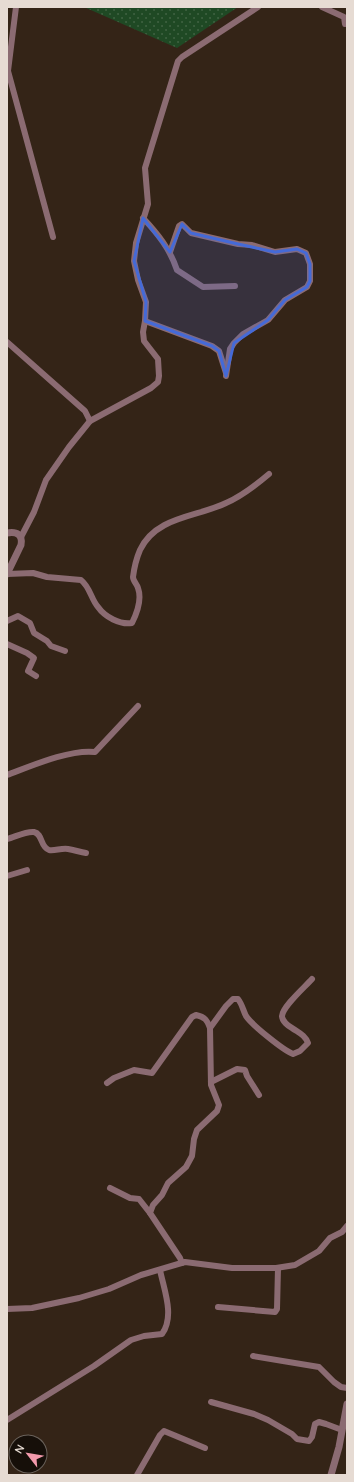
<svg xmlns="http://www.w3.org/2000/svg" width="354" height="1482" font-family="Quicksand,sans-serif">
  <defs>
    <pattern id="grass-dots" width="8" height="8" patternUnits="userSpaceOnUse"><rect width="8" height="8" fill="#1f4924"/><path d="M2 2h.1M6 6h.1" fill="none" stroke="#406343" stroke-width="1.8" stroke-linecap="round"/></pattern>
  </defs>
  <rect width="100%" height="100%" fill="#342417"/>
  <path fill="url(#grass-dots)" d="M84 7H238L177 48Z"/>
  <g fill="none" stroke-linecap="round" stroke-linejoin="round">
    <g stroke="#8b6b72" stroke-width="6">
      <path d="M16 7 8 71 53 237"/>
      <path d="M322 7 344 17 345 24"/>
      <path d="M143 218C158 234 170 249 177 270L203 287 235 286"/>
      <path d="M170 252 179 226 182 224 191 233 238 244 252 245 275 252 297 249 306 253 310 264V281L307 287 285 300 268 320 243 334 234 343 230 349 226 376"/>
      <path d="M145 321 212 346 219 351 226 373"/>
      <path d="M7 342 85 411 90 421"/>
      <path d="M21 537 34 512 46 480 69 447 90 421 151 388 158 382 159 376 158 359 144 341 143 332 145 321 146 302 138 280 134 261 136 243 148 204 145 168 178 61 182 57 258 7"/>
      <path d="M7 574 33 573 47 577 81 580C90 587 91 599 98 607 105 617 120 625 132 623 137 613 142 599 138 588 137 584 133 581 133 577 134 569 137 557 140 550 156 516 198 517 226 503 242 496 256 485 269 474"/>
      <path d="M7 621 18 616 30 623 34 633 47 641 51 646 65 651"/>
      <path d="M7 644 27 653 34 658 28 671 36 676"/>
      <path d="M7 775C31 766 70 749 95 752L138 706"/>
      <path d="M7 839C15 837 26 831 34 832 43 834 40 847 49 850 55 851 61 848 68 849 74 850 80 852 86 853"/>
      <path d="M7 876 27 870"/>
      <path d="M211 1082 237 1069 245 1070 247 1076 259 1095"/>
      <path d="M107 1083 114 1078 134 1070 152 1073 192 1017 196 1015C205 1017 207 1020 210 1028"/>
      <path d="M110 1188 130 1198 139 1199 150 1213"/>
      <path d="M182 1263 180 1258 150 1213 153 1205 162 1195 168 1183 186 1167 192 1156 194 1139 197 1130 217 1111 219 1105 211 1085 210 1028 226 1006 233 999H238C242 1004 243 1010 246 1016 252 1025 283 1050 293 1054L300 1051 308 1043C305 1035 299 1033 292 1028 288 1026 282 1021 282 1016 283 1006 305 987 312 979"/>
      <path d="M218 1307 275 1312 277 1309 278 1268"/>
      <path d="M7 1309 32 1308 79 1298 109 1289 141 1275 185 1262 232 1268H276L295 1265 319 1251 330 1238 342 1232 347 1226"/>
      <path d="M253 1356 319 1367 334 1382 341 1387 347 1388"/>
      <path d="M211 1402 254 1414 268 1420 292 1434 297 1439 309 1441 312 1437 315 1424 319 1422 326 1424 342 1430"/>
      <path d="M7 1420 94 1366 131 1340 144 1336 162 1334C175 1316 164 1290 160 1270"/>
      <path d="M137 1475 160 1435 164 1431 205 1448"/>
    </g>
    <g stroke="#8b6b72" stroke-width="7">
      <path d="M7 533C17 531 23 535 21 545L7 574"/>
      <path d="M331 1475 339 1447 347 1404"/>
    </g>
  </g>
  <path fill="#456ad7" fill-opacity="0.2" stroke="#456ad7" stroke-width="3" stroke-linejoin="round" d="M143 218 170 252 182 224 191 233 238 244 275 252 297 249 306 253 310 264V281L307 287 285 300 268 320 234 343 226 376 219 351 212 346 145 321 146 302 134 261Z"/>
  <rect width="354" height="1482" fill="none" stroke="#e6dbd3" stroke-width="16"/>
  <g transform="translate(28 1454) rotate(301)"><circle r="19" fill="#160f09" stroke="#69615a"/>
  <path d="M0-3L7 15L0 10L-7 15Z" fill="#f39aac"/>
  <text y="-6" font-size="11" font-weight="bold" text-anchor="middle" fill="#e6dbd3">N</text>
  </g>
</svg>
